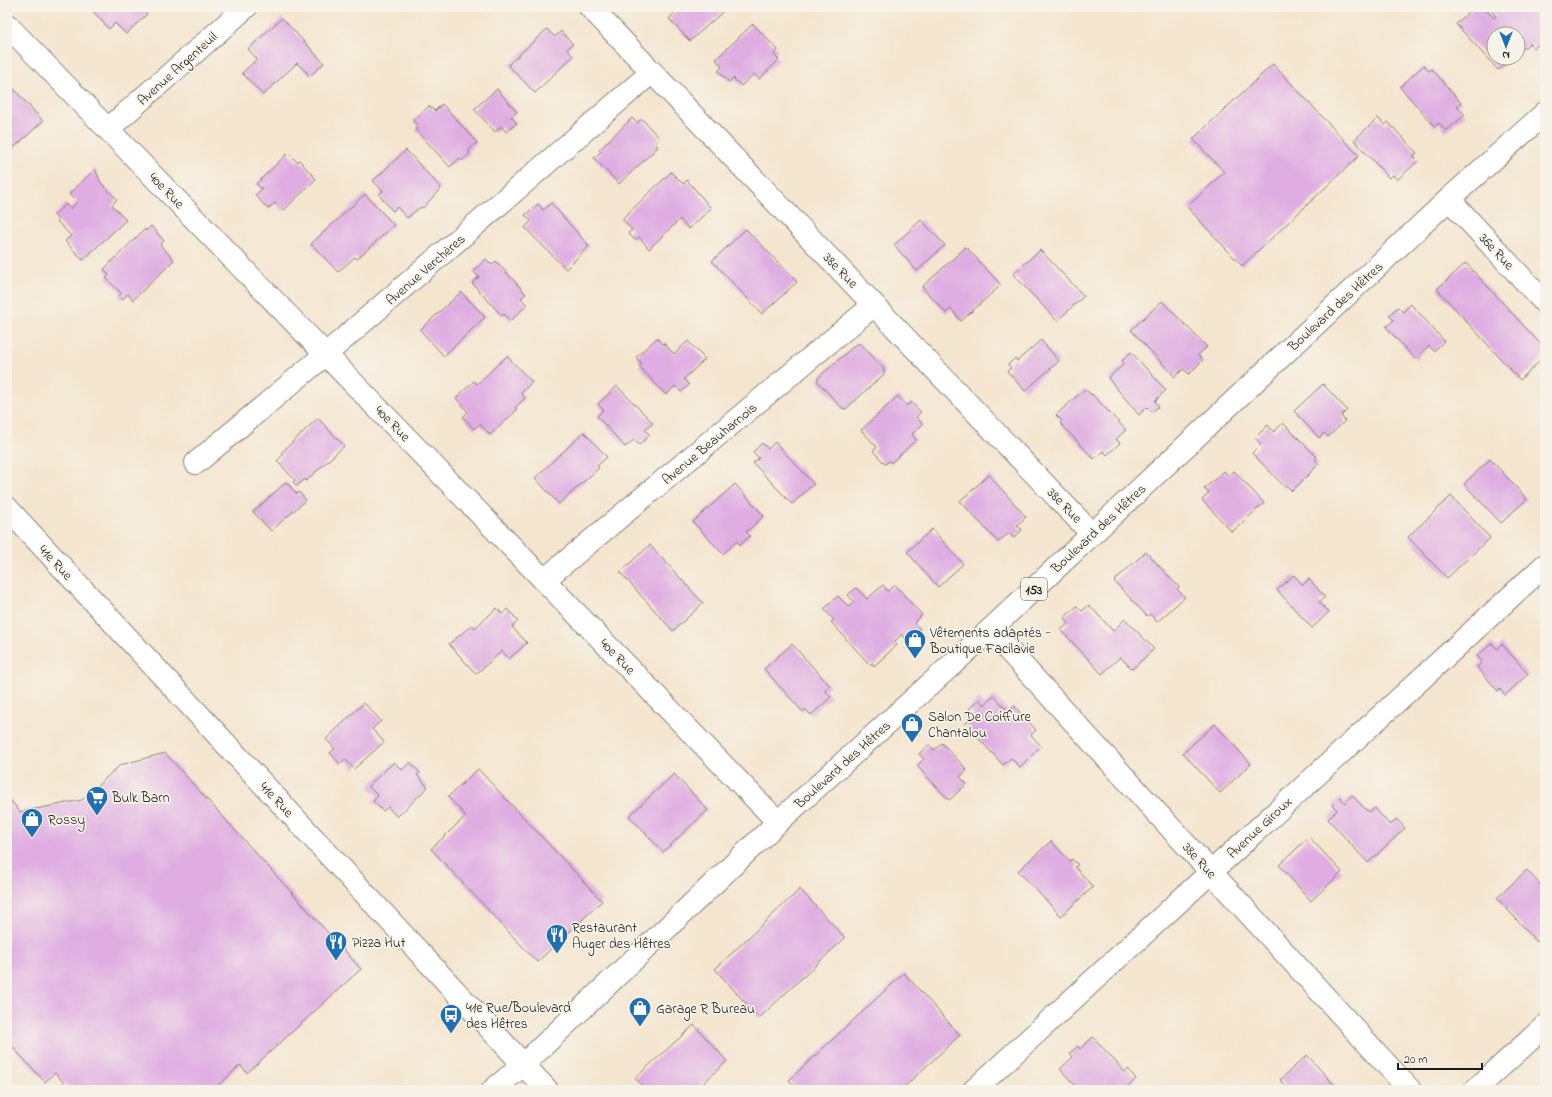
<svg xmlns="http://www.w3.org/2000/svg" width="1552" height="1097" font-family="'Indie Flower',sans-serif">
  <rect width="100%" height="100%" fill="#f7f3e8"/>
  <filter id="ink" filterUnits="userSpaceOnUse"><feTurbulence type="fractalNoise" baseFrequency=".025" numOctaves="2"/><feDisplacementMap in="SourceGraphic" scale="8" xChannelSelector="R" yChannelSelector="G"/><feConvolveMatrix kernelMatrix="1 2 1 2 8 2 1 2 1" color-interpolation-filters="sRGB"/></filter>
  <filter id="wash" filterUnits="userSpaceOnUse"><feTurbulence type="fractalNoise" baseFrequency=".012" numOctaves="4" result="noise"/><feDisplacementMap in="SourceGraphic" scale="16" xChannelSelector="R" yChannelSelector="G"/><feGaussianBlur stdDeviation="0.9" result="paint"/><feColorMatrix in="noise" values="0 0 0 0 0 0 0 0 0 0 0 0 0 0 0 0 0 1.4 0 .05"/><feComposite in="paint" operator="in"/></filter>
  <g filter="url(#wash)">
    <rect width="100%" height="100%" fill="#f4e5cf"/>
    <g id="blocks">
      <g fill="#dfade2">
        <path d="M89 7H140L147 14 126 34 115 23 109 29Z"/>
        <path d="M680 7H728L690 41 669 19Z"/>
        <path d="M1474 7H1483L1494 18 1496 16 1492 11 1496 7H1545V28L1542 31 1545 34V38L1534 48 1530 43 1518 53V34H1494V58H1512L1498 70 1456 24Z"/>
        <path d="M282 18 324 63 310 76 297 63 263 95 242 73 257 59 248 49Z"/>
        <path d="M753 24 778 50 774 55 779 60 759 79 754 74 741 86 733 78 729 82 718 71 722 67 716 59Z"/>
        <path d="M547 29 555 37 561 31 573 44 567 49 573 56 535 93 508 65Z"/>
        <path d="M1273 64 1359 156 1242 266 1187 207 1224 172 1193 139Z"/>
        <path d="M1424 65 1429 71 1432 69 1461 103 1457 106 1465 115 1446 131 1439 123 1435 127 1400 87Z"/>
        <path d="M14 89 43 121 7 154V95Z"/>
        <path d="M497 89 517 112 511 117 517 123 506 132 501 126 495 132 474 109Z"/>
        <path d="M442 104 477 142 468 151 470 153 462 161 460 158 450 167 415 129 418 126 413 121 429 106 435 111Z"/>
        <path d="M632 118 637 123 642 119 659 138 655 143 658 147 619 184 594 158 601 152 599 150Z"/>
        <path d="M1378 118 1385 125 1388 122 1417 153 1413 156 1418 161 1397 180 1393 175 1389 178 1354 140Z"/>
        <path d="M406 150 441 188 424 207 419 208 407 218 397 207 393 211 379 195 383 191 373 181Z"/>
        <path d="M288 153 297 162 299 160 316 179 283 211 275 203 268 209 255 195 262 189 256 184Z"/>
        <path d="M95 169 101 183 117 199 112 205 126 220 83 260 65 241 71 236 57 221 58 220 54 215 66 204 70 209 77 202 69 194Z"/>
        <path d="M671 172 683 184 687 180 711 208 689 229 680 219 649 249 639 237 635 240 628 233 632 230 622 219Z"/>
        <path d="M365 194 394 225 357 259 355 257 338 272 311 244Z"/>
        <path d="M551 203 589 246 566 269 525 228 531 221 525 215 538 204 543 210Z"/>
        <path d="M921 220 945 245 917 271 894 245Z"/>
        <path d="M151 226 164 241 160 245 174 260 133 300 128 294 122 300 119 296 121 293 106 278 109 275 104 269 145 229 146 231Z"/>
        <path d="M746 229 797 282 762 314 712 261Z"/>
        <path d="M966 247 1001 285 961 321 951 309 946 313 922 287Z"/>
        <path d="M1040 250 1084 296 1057 321 1013 274Z"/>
        <path d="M486 259 492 265 496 261 526 294 521 298 527 305 510 321 504 314 502 316 472 283 479 277 473 271Z"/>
        <path d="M1466 263 1545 349V356L1520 380 1437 289Z"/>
        <path d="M461 292 485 317 444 356 420 330Z"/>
        <path d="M1162 301 1207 347 1198 355 1203 360 1189 374 1183 369 1175 377 1131 330Z"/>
        <path d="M1411 304 1444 341 1434 351 1429 346 1415 359 1386 327 1394 320 1389 315 1398 307 1403 312Z"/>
        <path d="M657 338 663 344 664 343 674 354 688 341 705 359 684 379 689 385 681 392 675 386 666 395 639 366 642 364 636 357Z"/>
        <path d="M1041 340 1059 361 1025 391 1007 371 1011 368 1008 365 1015 358 1017 361Z"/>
        <path d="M856 344H861L884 369V374L846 409 842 408 818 382V378Z"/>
        <path d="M1131 352 1166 390 1155 401 1159 406 1152 412 1147 407 1139 415 1108 378 1124 364 1122 361Z"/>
        <path d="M507 356 532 382 521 393 525 398 515 408 517 410 490 435 480 424 474 429 463 417 468 412 456 398 474 381 477 384Z"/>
        <path d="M1323 384 1347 410 1341 416 1345 421 1328 437 1324 433 1319 438 1294 411Z"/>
        <path d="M617 386 653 423 645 430 650 435 639 445 634 440 625 447 597 416 603 410 598 404Z"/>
        <path d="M1085 389 1091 395 1092 394 1126 430 1116 439 1120 443 1107 455 1103 451 1094 459 1060 423 1062 421 1056 415Z"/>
        <path d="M898 396 907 406 911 402 921 412 916 417 923 424 912 434 916 440 891 463 889 461 885 464 873 451 877 447 861 430Z"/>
        <path d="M318 418 344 446 306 481 305 479 297 486 293 482 295 480 277 461 283 455 281 453Z"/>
        <path d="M1283 423 1317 457 1315 460 1319 464 1292 491 1287 486 1285 487 1252 453 1261 444 1255 438 1268 425 1274 432Z"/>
        <path d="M584 432 607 457 597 466 599 468 559 504 535 478Z"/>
        <path d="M775 442 814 484 792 504 753 463 759 458 753 452 762 443 768 449Z"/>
        <path d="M1490 459 1527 499 1501 523 1464 484Z"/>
        <path d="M1224 471 1229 476 1234 471 1264 503 1232 532 1202 500 1209 493 1204 489Z"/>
        <path d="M989 475 1026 517 1017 525 1022 530 1014 538 1009 533 998 542 960 501Z"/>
        <path d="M286 482 297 494 299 492 306 500 271 531 253 512Z"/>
        <path d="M735 484 764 516 746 532 750 536 740 545 737 541 723 554 693 522Z"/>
        <path d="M1451 496 1490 538 1447 578 1408 537Z"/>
        <path d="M932 529 963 564 938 587 907 552Z"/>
        <path d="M650 545 703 603 673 631 620 572Z"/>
        <path d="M1146 552 1179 587 1177 589 1185 597 1157 622 1150 614 1147 616 1114 581Z"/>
        <path d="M1294 575 1303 585 1309 579 1325 597 1319 602 1329 612 1312 628 1277 590Z"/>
        <path d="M883 585 888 591 895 585 922 615 914 623 920 629 907 640 902 634 894 642 897 645 874 666 872 663 870 665 831 622 834 620 824 609 838 596 849 607 854 602 848 595 856 588 867 599Z"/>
        <path d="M1089 605 1113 631 1125 619 1154 649 1132 669 1120 657 1102 674 1061 630 1069 623 1064 618 1077 606 1082 611Z"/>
        <path d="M497 608 502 614 508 609 518 621 512 627 527 643 509 659 502 651 476 674 449 644 472 625 475 628Z"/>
        <path d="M1492 643 1497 649 1502 644 1528 674 1505 695 1500 689 1498 691 1477 667 1482 662 1477 656Z"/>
        <path d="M792 644 830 686 825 690 831 697 811 715 805 709 803 712 764 669Z"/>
        <path d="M994 696 1009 712 1014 706 1036 730 1031 735 1041 746 1020 767 1011 758 1003 765 965 724 975 714 969 709 979 699 984 705Z"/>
        <path d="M364 703 381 721 372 729 384 742 354 769 345 759 340 764 330 753 335 749 326 739Z"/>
        <path d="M1215 724 1251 764 1220 793 1183 753Z"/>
        <path d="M942 743 967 770 960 777 967 784 949 800 917 766 924 759 919 754 929 745 934 750Z"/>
        <path d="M165 753 361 969 247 1073 240 1065 214 1090H71L55 1073 45 1082 7 1041V796L20 812 82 800 120 765Z"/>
        <path d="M394 762 402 770 410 762 420 773 417 775 428 787 397 817 388 807 383 811 373 801 378 796 368 786Z"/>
        <path d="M478 769 602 901 537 962 431 849 466 816 448 797Z"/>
        <path d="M674 774 708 810 663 852 629 816Z"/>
        <path d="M1352 795 1367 811 1368 810 1370 812 1375 808 1390 825 1397 819 1405 828 1368 863 1328 819 1337 810 1332 805 1340 797 1345 803Z"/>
        <path d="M1309 837 1342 872 1311 901 1279 865Z"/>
        <path d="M1051 841 1070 861 1072 859 1078 865 1075 867 1093 887 1061 916 1018 871Z"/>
        <path d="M1527 870 1545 890V935L1537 942 1497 898Z"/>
        <path d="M800 889 845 938 759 1018 715 969Z"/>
        <path d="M904 973 960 1035 901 1090H798L789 1080Z"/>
        <path d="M694 1025 727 1061 696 1090H646L635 1078Z"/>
        <path d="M1093 1037 1125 1072 1128 1069 1136 1079 1124 1090H1079L1060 1069 1073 1057 1070 1053 1078 1046 1080 1049Z"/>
        <path d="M1307 1055 1339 1090H1290L1280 1080Z"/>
      </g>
    </g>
  </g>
  <g filter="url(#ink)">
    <use href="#blocks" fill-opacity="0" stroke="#888076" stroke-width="1"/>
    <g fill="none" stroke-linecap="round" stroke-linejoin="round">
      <g stroke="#888076" stroke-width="24">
        <g id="minor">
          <path d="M590 7 1092 534"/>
          <path d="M7 25 778 822"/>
          <path d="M108 129 246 7"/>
          <path d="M1449 199 1545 303"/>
          <path d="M196 463 326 354 652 72"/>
          <path d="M544 580 874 305"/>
          <path d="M990 630 1410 1090"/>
          <path d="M974 1090 1545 565"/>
          <path d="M1475 1090 1545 1026"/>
        </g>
      </g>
      <g stroke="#888076" stroke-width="24">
        <path id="tertiary" d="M7 508 547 1090"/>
      </g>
      <g stroke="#888076" stroke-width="24">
        <path id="primary" d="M493 1090 523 1065 778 822 990 630 1449 199 1545 113"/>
      </g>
      <use href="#minor" stroke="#fff" stroke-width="22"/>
      <use href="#tertiary" stroke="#fff" stroke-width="22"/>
      <use href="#primary" stroke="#fff" stroke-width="22"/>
    </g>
  </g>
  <defs>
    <g id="shop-pin" transform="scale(1.15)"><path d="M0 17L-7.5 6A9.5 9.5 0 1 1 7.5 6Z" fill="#1f6fb2" stroke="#f7f3e8"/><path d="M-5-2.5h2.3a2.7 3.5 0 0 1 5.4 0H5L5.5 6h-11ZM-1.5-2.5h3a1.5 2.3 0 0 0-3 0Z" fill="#fff"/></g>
    <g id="supermarket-pin" transform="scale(1.15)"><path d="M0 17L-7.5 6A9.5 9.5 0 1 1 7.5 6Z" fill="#1f6fb2" stroke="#f7f3e8"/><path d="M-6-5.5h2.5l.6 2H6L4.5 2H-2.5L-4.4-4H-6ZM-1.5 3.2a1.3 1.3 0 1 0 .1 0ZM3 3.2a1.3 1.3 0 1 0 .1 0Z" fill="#fff"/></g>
    <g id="restaurant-pin" transform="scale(1.15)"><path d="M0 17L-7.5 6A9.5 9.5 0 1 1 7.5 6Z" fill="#1f6fb2" stroke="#f7f3e8"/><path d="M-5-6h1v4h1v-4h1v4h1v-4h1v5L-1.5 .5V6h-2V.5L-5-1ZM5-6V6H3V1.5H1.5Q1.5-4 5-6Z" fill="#fff"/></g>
    <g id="bus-pin" transform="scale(1.15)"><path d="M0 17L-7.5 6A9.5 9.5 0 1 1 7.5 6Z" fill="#1f6fb2" stroke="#f7f3e8"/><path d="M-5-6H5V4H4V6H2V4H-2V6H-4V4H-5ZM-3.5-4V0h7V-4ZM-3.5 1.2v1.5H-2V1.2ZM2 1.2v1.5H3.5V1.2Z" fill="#fff"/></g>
  </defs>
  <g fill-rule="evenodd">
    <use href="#shop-pin" x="915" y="640"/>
    <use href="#shop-pin" x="912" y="724"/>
    <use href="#supermarket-pin" x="97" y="797"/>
    <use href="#shop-pin" x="32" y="819"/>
    <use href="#restaurant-pin" x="557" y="935"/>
    <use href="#restaurant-pin" x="336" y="942"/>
    <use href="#shop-pin" x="640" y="1008"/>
    <use href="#bus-pin" x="451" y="1015"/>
  </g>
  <g text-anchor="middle" stroke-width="3.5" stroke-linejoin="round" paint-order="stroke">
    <rect fill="#f7f3e8" stroke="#5e5c59" stroke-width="1" x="1021" y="578" width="26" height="22" rx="3"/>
    <g font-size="13" font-weight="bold" fill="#1c1c1c">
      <text x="1034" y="594">153</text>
    </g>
    <g font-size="14" fill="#1c1c1c" stroke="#f7f3e8">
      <text transform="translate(177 68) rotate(-42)" y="5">Avenue Argenteuil</text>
      <text transform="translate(167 190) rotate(46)" y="5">40e Rue</text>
      <text transform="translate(1497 251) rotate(47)" y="5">36e Rue</text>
      <text transform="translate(425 269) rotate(-41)" y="5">Avenue Verchères</text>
      <text transform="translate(841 270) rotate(46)" y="5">38e Rue</text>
      <text transform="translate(1335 306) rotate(-43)" y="5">Boulevard des Hêtres</text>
      <text transform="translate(393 423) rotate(46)" y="5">40e Rue</text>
      <text transform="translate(709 443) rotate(-40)" y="5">Avenue Beauharnois</text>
      <text transform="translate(1065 505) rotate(46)" y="5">38e Rue</text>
      <text transform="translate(1098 528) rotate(-43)" y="5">Boulevard des Hêtres</text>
      <text transform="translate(56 562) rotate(47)" y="5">41e Rue</text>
      <text transform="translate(618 656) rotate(46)" y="5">40e Rue</text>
      <text transform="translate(842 764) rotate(-42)" y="5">Boulevard des Hêtres</text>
      <text transform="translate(277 799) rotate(47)" y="5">41e Rue</text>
      <text transform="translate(1259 827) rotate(-43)" y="5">Avenue Giroux</text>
      <text transform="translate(1200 860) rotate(48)" y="5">38e Rue</text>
    </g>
    <g font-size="14" fill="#1c1c1c" stroke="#f7f3e8" text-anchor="start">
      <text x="930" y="637">Vêtements adaptés -<tspan x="930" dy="16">Boutique Facilavie</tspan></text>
      <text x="928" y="721">Salon De Coiffure<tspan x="928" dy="16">Chantalou</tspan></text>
      <text x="112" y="802">Bulk Barn</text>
      <text x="48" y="824">Rossy</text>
      <text x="572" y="932">Restaurant<tspan x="572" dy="16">Auger des Hêtres</tspan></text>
      <text x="352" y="947">Pizza Hut</text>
      <text x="466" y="1012">41e Rue/Boulevard<tspan x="466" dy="16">des Hêtres</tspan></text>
      <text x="656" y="1013">Garage R Bureau</text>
    </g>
  </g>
  <rect width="1552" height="1097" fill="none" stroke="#f7f3e8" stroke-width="24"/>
  <g transform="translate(1506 46) rotate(180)"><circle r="19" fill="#f7f3e8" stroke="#9f9d96"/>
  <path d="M0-3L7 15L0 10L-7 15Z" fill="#1f6fb2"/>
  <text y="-6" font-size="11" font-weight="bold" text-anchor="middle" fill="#1c1c1c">N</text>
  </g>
  <path d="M1398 1063v6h84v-6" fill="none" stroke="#1c1c1c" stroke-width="2"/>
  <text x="1404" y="1063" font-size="12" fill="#1c1c1c" stroke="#f7f3e8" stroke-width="3" paint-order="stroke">20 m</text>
</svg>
